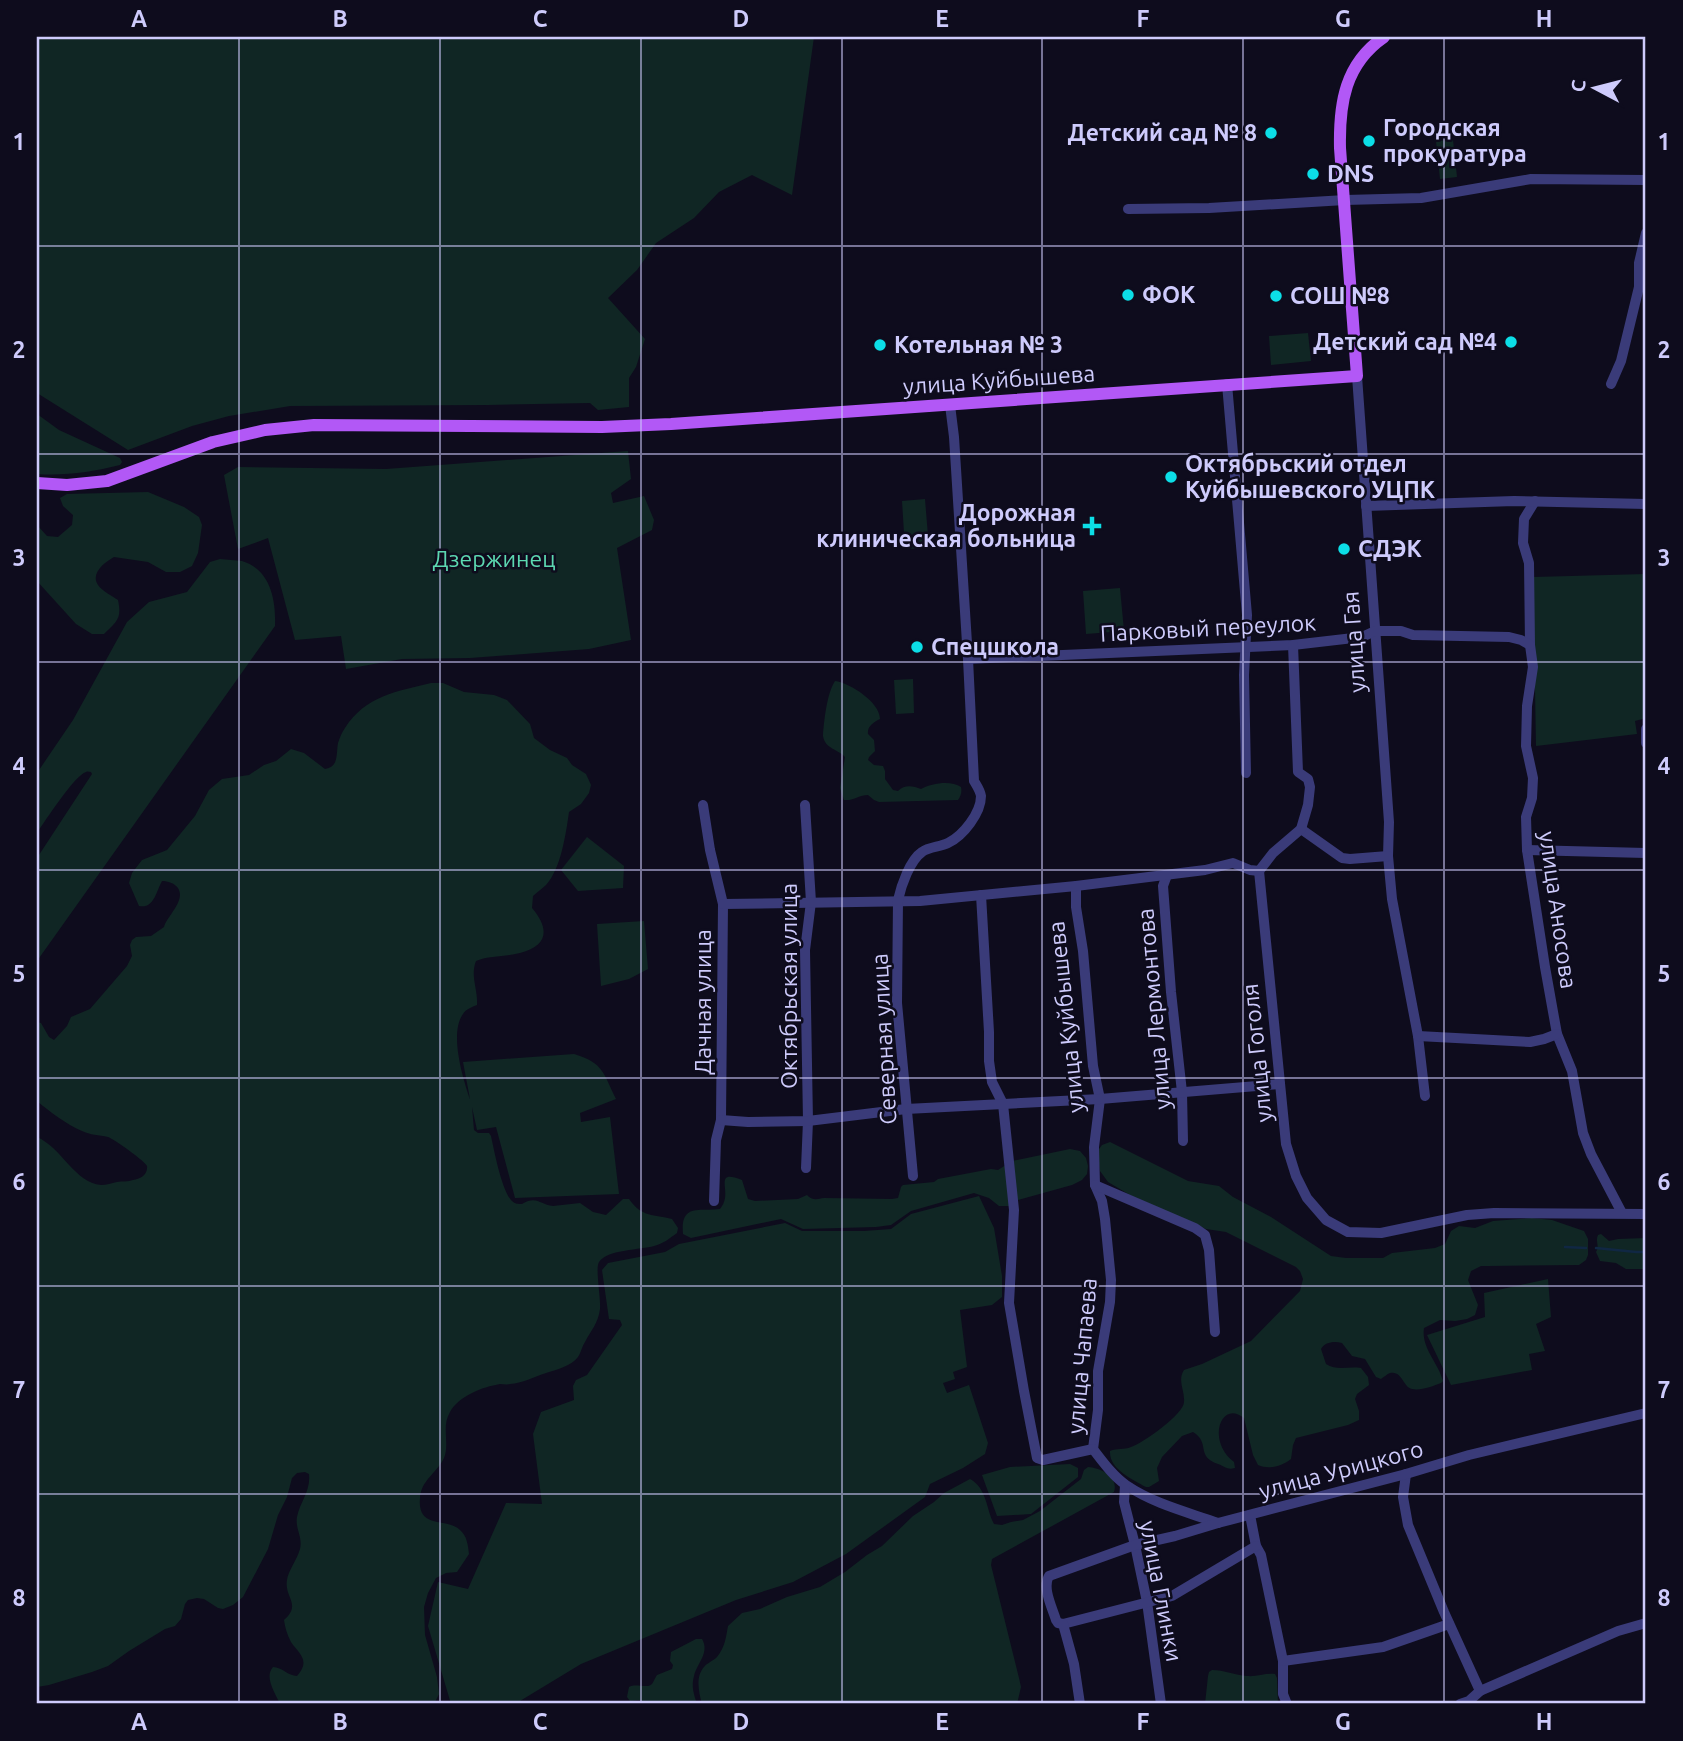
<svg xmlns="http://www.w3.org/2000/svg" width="1683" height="1741" font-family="Ubuntu,sans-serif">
  <rect width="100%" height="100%" fill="#0e0c1d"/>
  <g fill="#102624">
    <path d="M37 37H814L792 195 752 175 719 192 694 218 656 243 637 270 608 298 645 339 636 367 629 378V407L598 410 590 403 487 405 290 406 229 416 192 426 128 450 37 393Z"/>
    <path d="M1453 140 1457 177 1440 179 1436 141Z"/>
    <path d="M1308 333 1311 361 1271 365 1269 336Z"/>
    <path d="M37 414 59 430 120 458 122 462 120 465C92 472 65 476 37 474Z"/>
    <path d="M628 451 631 479 611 493 613 503 644 496 654 520 652 530 617 548 631 640 589 649 470 658 402 659 346 669 341 636 295 640 268 538 238 549 224 475 238 467 386 469Z"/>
    <path d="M148 492 184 507 199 517 202 525 198 553 192 566 180 572H166L148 562 114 557C105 562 90 573 98 585 102 591 112 596 118 600 122 619 117 621 104 634H92L76 624 37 581V525L47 536 58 537 72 525 73 515 63 506 60 498 67 494Z"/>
    <path d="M925 499 929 548 905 549 902 501Z"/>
    <path d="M220 559C227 560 235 560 242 561 271 570 276 601 275 626L37 961V858L92 774 91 772C89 772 88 771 86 772 75 775 45 821 37 833V773L73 720 127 622 149 602 187 592 210 562Z"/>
    <path d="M1646 574V718L1635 721 1637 734 1536 746 1533 577Z"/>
    <path d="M1120 588 1124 631 1086 634 1083 591Z"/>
    <path d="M913 679 914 713 896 714 894 680Z"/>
    <path d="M835 681C850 683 880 702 880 719 874 722 867 726 868 734L874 740 875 751 869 757 868 760 874 765 883 766 885 771V779L893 790 898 791C905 784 913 786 921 789 932 783 951 780 961 787 962 792 961 796 958 800L879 802 874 800 868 795C859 795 854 801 844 800L840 788 845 757C838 749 825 749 823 736 824 721 827 693 835 681Z"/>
    <path d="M431 683H443L464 692 494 695 507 700 530 724 534 738 550 750 567 758 572 765 586 774 591 785 589 793 581 804 569 812C566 833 561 869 546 885 542 889 537 892 533 896L532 908C550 929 548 946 520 953 505 957 490 955 476 961 470 976 478 989 477 1005 472 1007 466 1009 463 1014 449 1033 463 1079 470 1099L463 1062 574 1054C604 1063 603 1073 616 1099L580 1113 581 1122 610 1117 619 1194 515 1198 496 1127 477 1130 472 1107 474 1130 478 1133H489L491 1136C494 1150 502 1192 512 1201 515 1204 518 1204 522 1204 537 1195 540 1205 553 1206L580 1203 593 1212 606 1215 623 1199H629C642 1218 654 1214 672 1219L678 1228 677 1233C670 1238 663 1244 654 1246 641 1250 608 1249 599 1262 595 1268 601 1298 600 1309 598 1324 591 1330 585 1342 582 1346 581 1353 578 1357 571 1366 556 1370 546 1373 534 1377 522 1383 510 1384 507 1385 503 1384 500 1384 482 1387 459 1396 450 1412 441 1427 450 1443 444 1458 437 1473 421 1480 420 1498 417 1530 447 1517 460 1530 467 1536 468 1545 469 1554L457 1572 446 1573 436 1578 428 1593 424 1607 425 1635 437 1677 439 1694 434 1704H280C275 1693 264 1677 273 1667 282 1667 288 1676 297 1676 311 1660 299 1654 291 1642 287 1635 285 1627 284 1620 302 1604 284 1598 287 1580 288 1571 297 1560 300 1549 303 1537 295 1529 297 1517 300 1502 311 1491 309 1474L305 1472 297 1473 292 1478 287 1497 278 1515 268 1549 243 1597 233 1605 223 1609 218 1608 204 1599 197 1598 188 1600 185 1604 181 1619 175 1626 165 1629 129 1651 108 1666 92 1672 49 1685 37 1687V1137C62 1148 75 1183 101 1185 107 1185 111 1183 117 1182 122 1181 128 1182 133 1180 140 1179 148 1175 147 1166 146 1162 114 1139 108 1137 99 1135 90 1135 82 1131 66 1124 50 1112 37 1101V1022L41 1023 49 1037 54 1040 67 1026 71 1017 90 1009 127 966 132 956 130 945 132 940 136 937 151 936 164 927C167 916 186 901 178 888 174 883 168 881 162 881 156 892 154 909 139 906L129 883 132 873 142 860 167 850 195 816 209 790 222 779 249 775 264 765 276 761 291 749 304 753 325 769C339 767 336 754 338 743 340 737 342 732 345 728 365 696 398 691 431 683Z"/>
    <path d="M587 837 624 866 623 888 578 891 561 870Z"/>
    <path d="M644 921 648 969 629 979 601 986 597 924Z"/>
    <path d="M1110 1142 1188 1181 1219 1186 1233 1197 1271 1217 1331 1256 1346 1258H1383L1392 1253 1435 1248 1445 1244 1451 1231 1459 1226 1475 1228 1493 1221 1532 1218 1552 1220 1584 1231 1588 1239V1255L1586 1260 1579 1265 1487 1266H1481L1471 1271 1468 1280 1478 1305 1475 1315 1467 1319 1455 1321 1440 1320 1424 1328C1421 1348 1438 1362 1443 1381L1441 1383C1433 1386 1421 1391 1412 1389 1403 1387 1402 1370 1390 1373 1387 1374 1384 1377 1381 1379L1376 1377 1365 1359 1352 1356 1342 1343C1334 1341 1325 1342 1321 1349L1326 1364C1337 1371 1348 1366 1361 1368L1368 1377 1369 1385 1357 1394 1355 1399 1359 1411V1420L1348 1425 1296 1438 1293 1445 1291 1459C1282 1466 1269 1470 1258 1465L1253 1455 1244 1418C1221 1399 1206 1441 1234 1462L1235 1468C1227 1470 1226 1467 1218 1464 1195 1456 1211 1443 1193 1432L1182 1436 1162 1457 1157 1468 1159 1481 1149 1487H1146C1132 1479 1109 1469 1110 1451 1117 1448 1124 1450 1131 1447 1143 1443 1184 1414 1184 1402 1185 1390 1177 1381 1184 1370L1202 1364 1251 1341 1300 1291 1303 1279 1300 1271 1296 1267 1226 1232 1206 1229 1130 1195 1108 1182 1100 1171 1098 1158 1099 1149 1102 1145Z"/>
    <path d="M1070 1149 1080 1151 1086 1158 1088 1166 1087 1174 1082 1180 1072 1185 1018 1200 1010 1206H999L989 1198 974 1193 911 1211 891 1225 876 1227 803 1229 781 1219 691 1238 683 1234C680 1202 701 1212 720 1209 723 1205 724 1203 725 1198 727 1185 717 1170 742 1180L748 1199 755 1201 798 1199 807 1195C812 1201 818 1199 824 1198L892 1199 898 1198 901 1187 903 1185 934 1182 938 1179 991 1169 998 1170 1012 1161Z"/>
    <path d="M979 1196 994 1228 1002 1276V1297L992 1305 960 1310 967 1367 953 1372 955 1379 943 1383 947 1393 969 1385 988 1443 985 1454 963 1468 930 1484 925 1497 846 1554 793 1582 736 1600 581 1664 515 1704H451L428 1626 438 1582 468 1589 506 1503 542 1504 533 1434 541 1412 574 1400 573 1386 576 1380 587 1375 622 1325 620 1320 609 1319 602 1270 608 1263 665 1252 679 1244 785 1223 802 1231H864L891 1229 911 1214Z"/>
    <path d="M1601 1234 1609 1241 1618 1239 1646 1238V1269H1626L1616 1263 1600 1261 1596 1252C1600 1247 1595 1241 1598 1235Z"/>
    <path d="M1548 1279 1551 1317 1536 1324 1545 1351 1529 1354 1532 1370 1451 1385 1427 1335 1485 1317 1484 1293Z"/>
    <path d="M1070 1464 1078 1468V1477L1031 1514 997 1516 982 1475 1010 1467Z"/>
    <path d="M1088 1467C1101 1468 1119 1477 1114 1492L992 1559 991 1565 1019 1678 1021 1687 1017 1704H702C699 1693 695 1677 704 1667 707 1663 713 1661 717 1657 725 1647 726 1637 728 1626L742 1613 760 1609 787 1597 820 1587 845 1572 867 1555 882 1546 913 1516 934 1502 944 1493 970 1479C987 1488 986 1509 994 1524L1002 1525 1011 1522 1023 1520 1040 1511 1081 1479 1084 1470Z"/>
    <path d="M696 1639H702C710 1653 697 1663 694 1676 691 1686 694 1695 697 1704H647L640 1700 630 1701 627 1697 629 1687C636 1683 647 1689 652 1684 654 1681 655 1678 657 1675L672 1669 673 1665 670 1661 671 1652Z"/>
    <path d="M1212 1670C1224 1670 1235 1675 1247 1676 1256 1677 1265 1673 1275 1674L1277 1678 1278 1704H1205L1208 1676 1209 1672Z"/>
  </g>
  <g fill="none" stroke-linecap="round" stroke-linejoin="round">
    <g stroke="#102743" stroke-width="2.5">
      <path d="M1565 1247 1586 1248"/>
      <path d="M1596 1248 1636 1252H1646"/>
    </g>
    <g stroke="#3a3b79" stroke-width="10">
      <path d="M1128 209 1209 208 1345 200 1421 198 1531 179 1646 180"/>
      <path d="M1357 376 1389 822 1388 856 1392 899 1418 1036 1425 1096"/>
      <path d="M1227 384 1247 615 1244 675 1246 773"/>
      <path d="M1611 384 1621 361 1639 287V263L1646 233"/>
      <path d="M1535 501 1524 519 1523 543 1529 563 1530 645 1533 667 1527 706 1526 746 1533 778 1532 798 1526 817 1527 850 1545 967 1557 1034 1572 1071 1583 1133 1591 1154 1622 1213"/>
      <path d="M1366 506 1514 501 1646 504"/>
      <path d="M968 659 1293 645 1362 637 1375 631H1401L1413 635 1509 637 1521 640 1530 645"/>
      <path d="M1646 729V743"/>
      <path d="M703 805 710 850 723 904 721 1120 716 1140 714 1201"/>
      <path d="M805 805 811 902 805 950 808 1121 806 1168"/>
      <path d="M1301 829 1342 858 1350 859 1388 856"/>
      <path d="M1527 850 1646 853"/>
      <path d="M1259 871 1286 1144 1296 1176 1307 1198 1326 1220 1348 1232 1381 1233 1467 1215 1494 1213 1646 1214"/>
      <path d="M1259 871 1273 853 1301 829 1308 805 1310 787 1308 779 1298 772 1293 645"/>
      <path d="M1167 875 1163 886 1171 992 1182 1092 1183 1141"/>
      <path d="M1076 886V907L1083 951 1093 1066 1100 1099 1094 1147 1095 1185 1102 1201 1105 1219 1111 1280 1110 1302 1098 1371V1410L1093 1449"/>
      <path d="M981 895 989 1032V1061L992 1082 1003 1104 1014 1210 1009 1303 1024 1391 1037 1458 1043 1460 1093 1449"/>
      <path d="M723 904 920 901 1076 886 1205 870 1233 863 1250 870 1259 871"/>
      <path d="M1418 1036 1530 1042 1544 1039 1557 1034"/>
      <path d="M721 1120 748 1122 808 1121 906 1109 1100 1099 1280 1084"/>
      <path d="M913 1176 897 1003 898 900C901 886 910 860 922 852 929 847 940 847 948 843 963 836 981 813 981 796 980 790 977 786 974 781L968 659 954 437 950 405"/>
      <path d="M1095 1185 1195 1228 1205 1235 1209 1250 1215 1332"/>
      <path d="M1093 1449C1103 1462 1113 1476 1126 1485 1154 1504 1187 1512 1218 1523"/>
      <path d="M1406 1474 1403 1497 1408 1525 1444 1612 1480 1691"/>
      <path d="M1125 1485 1124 1502 1135 1545 1147 1602 1161 1704"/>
      <path d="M1250 1515 1256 1546 1261 1555 1283 1661V1694L1287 1704"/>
      <path d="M1063 1624 1172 1596 1256 1546"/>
      <path d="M1283 1661 1383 1647 1449 1624"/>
      <path d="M1080 1704 1074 1664 1063 1624 1058 1623 1056 1620C1052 1607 1042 1588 1049 1576L1135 1545 1175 1536 1218 1523 1406 1474 1469 1455 1646 1413"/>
      <path d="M1460 1704 1469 1701 1480 1691 1618 1631 1646 1623"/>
    </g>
    <path stroke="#b258f6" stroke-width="12" d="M37 483 67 485 107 481 213 442 265 430 314 425 602 427 671 424 1357 376 1340 148C1339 103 1345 64 1384 37"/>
  </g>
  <path fill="none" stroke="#cecbfc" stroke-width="2" stroke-opacity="0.55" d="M239 37V1704M440 37V1704M641 37V1704M842 37V1704M1042 37V1704M1243 37V1704M1444 37V1704M37 246H1646M37 454H1646M37 662H1646M37 870H1646M37 1078H1646M37 1286H1646M37 1494H1646"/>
  <g fill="#0cdee7" stroke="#0e0c1d" stroke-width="2.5">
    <circle cx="1271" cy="133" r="7"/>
    <circle cx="1369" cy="141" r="7"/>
    <circle cx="1313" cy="174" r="7"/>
    <circle cx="1128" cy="295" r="7"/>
    <circle cx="1276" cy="296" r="7"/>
    <circle cx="1511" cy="342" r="7"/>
    <circle cx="880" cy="345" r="7"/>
    <circle cx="1171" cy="477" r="7"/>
    <path d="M1088.5 515.5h7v7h7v7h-7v7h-7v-7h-7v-7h7z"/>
    <circle cx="1344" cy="549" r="7"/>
    <circle cx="917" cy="647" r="7"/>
  </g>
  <g text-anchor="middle" stroke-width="5" stroke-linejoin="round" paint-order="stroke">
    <g font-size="23" font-weight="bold" fill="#cecbfc" stroke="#0e0c1d" text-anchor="start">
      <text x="1383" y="136">Городская<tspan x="1383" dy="26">прокуратура</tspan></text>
      <text x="1257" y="141" text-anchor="end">Детский сад № 8</text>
      <text x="1327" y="182">DNS</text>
      <text x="1142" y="303">ФОК</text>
      <text x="1290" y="304">СОШ №8</text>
      <text x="1497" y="350" text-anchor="end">Детский сад №4</text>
      <text x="894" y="353">Котельная № 3</text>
      <text x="1185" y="472">Октябрьский отдел<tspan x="1185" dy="26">Куйбышевского УЦПК</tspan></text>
      <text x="1076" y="521" text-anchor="end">Дорожная<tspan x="1076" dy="26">клиническая больница</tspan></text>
      <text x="1358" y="557">СДЭК</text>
      <text x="931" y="655">Спецшкола</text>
    </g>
    <g font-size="23" fill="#cecbfc" stroke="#0e0c1d">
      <text transform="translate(999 380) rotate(-4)" y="8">улица Куйбышева</text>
      <text transform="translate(1208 628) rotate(-3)" y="8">Парковый переулок</text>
      <text transform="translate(1354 642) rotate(-94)" y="8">улица Гая</text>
      <text transform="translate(1558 910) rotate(82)" y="8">улица Аносова</text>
      <text transform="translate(789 986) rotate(-90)" y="8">Октябрьская улица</text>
      <text transform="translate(703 1002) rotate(-90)" y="8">Дачная улица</text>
      <text transform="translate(1154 1009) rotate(-95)" y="8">улица Лермонтова</text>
      <text transform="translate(1066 1017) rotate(-96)" y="8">улица Куйбышева</text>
      <text transform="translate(884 1039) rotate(-93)" y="8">Северная улица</text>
      <text transform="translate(1257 1053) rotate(-96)" y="8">улица Гоголя</text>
      <text transform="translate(1082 1356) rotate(-85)" y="8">улица Чапаева</text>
      <text transform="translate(1341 1470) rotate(-15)" y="8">улица Урицкого</text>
      <text transform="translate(1161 1591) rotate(79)" y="8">улица Глинки</text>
    </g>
    <g font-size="23" fill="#5cd7b1" stroke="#0e0c1d">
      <text x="494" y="567">Дзержинец</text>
    </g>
  </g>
  <rect width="1683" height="1741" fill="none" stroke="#0e0c1d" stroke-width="77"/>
  <g transform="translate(1595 88) rotate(277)" stroke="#0e0c1d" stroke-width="5" paint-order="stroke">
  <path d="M0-5L12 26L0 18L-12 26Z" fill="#cecbfc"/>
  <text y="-10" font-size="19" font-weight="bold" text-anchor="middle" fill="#cecbfc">С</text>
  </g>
  <rect x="38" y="38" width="1606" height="1664" fill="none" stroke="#cecbfc" stroke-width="2.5"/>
  <g font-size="23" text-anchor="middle" font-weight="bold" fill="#cecbfc">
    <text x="139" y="27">A</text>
    <text x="340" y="27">B</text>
    <text x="540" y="27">C</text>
    <text x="741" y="27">D</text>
    <text x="942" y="27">E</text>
    <text x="1143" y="27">F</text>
    <text x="1343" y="27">G</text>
    <text x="1544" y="27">H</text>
    <text x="19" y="150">1</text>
    <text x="1664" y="150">1</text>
    <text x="19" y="358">2</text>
    <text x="1664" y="358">2</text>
    <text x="19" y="566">3</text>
    <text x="1664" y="566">3</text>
    <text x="19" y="774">4</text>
    <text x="1664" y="774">4</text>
    <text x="19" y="982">5</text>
    <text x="1664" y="982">5</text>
    <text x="19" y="1190">6</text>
    <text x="1664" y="1190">6</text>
    <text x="19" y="1398">7</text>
    <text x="1664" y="1398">7</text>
    <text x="19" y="1606">8</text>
    <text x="1664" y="1606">8</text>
    <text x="139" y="1730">A</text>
    <text x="340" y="1730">B</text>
    <text x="540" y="1730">C</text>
    <text x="741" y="1730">D</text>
    <text x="942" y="1730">E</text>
    <text x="1143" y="1730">F</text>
    <text x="1343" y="1730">G</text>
    <text x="1544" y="1730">H</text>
  </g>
</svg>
